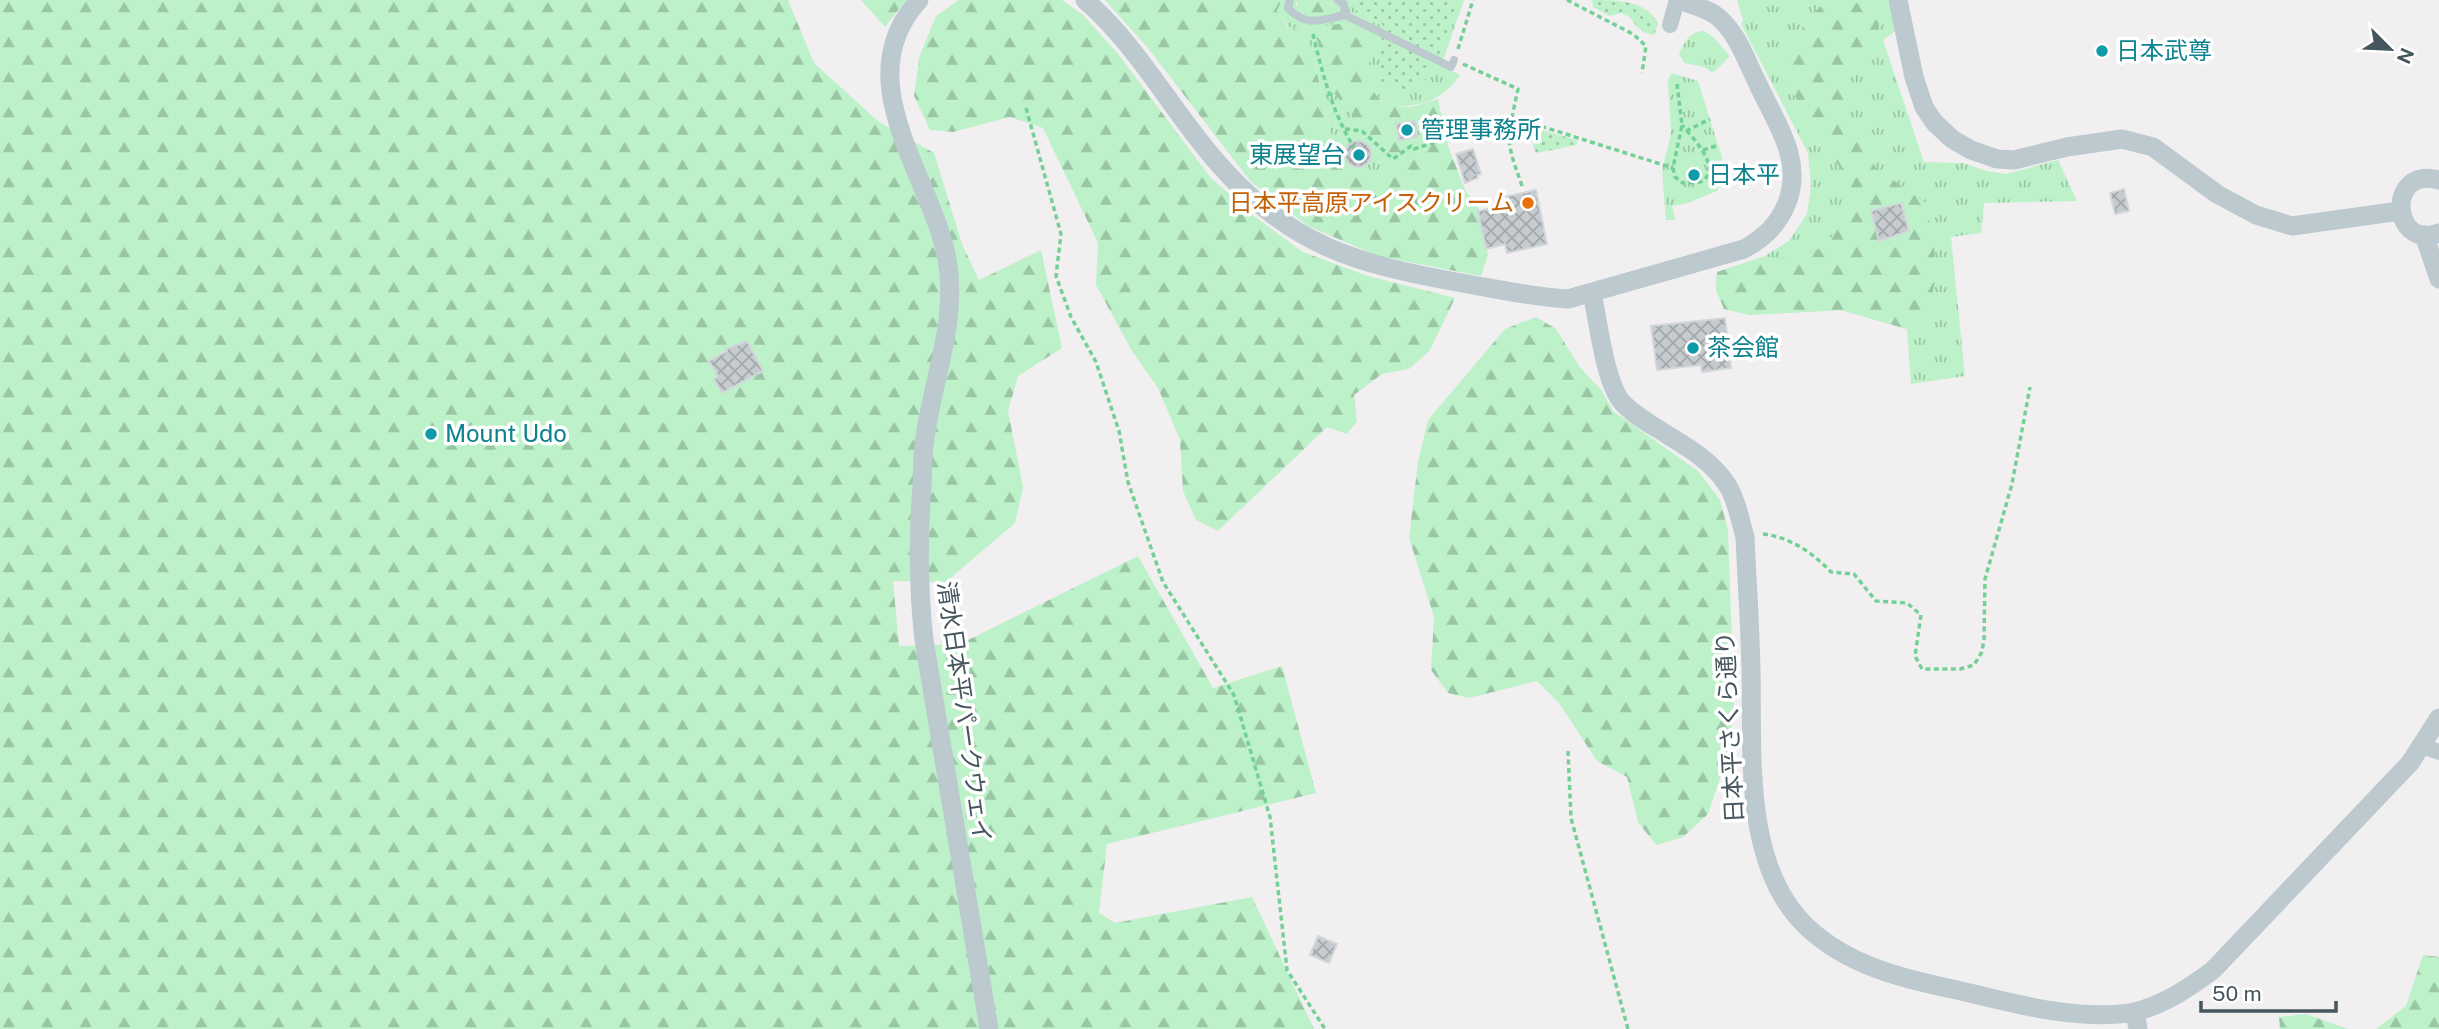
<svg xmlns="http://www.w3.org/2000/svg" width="2439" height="1029" font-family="'Public Sans','Noto Sans JP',sans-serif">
  <defs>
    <pattern id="grass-tufts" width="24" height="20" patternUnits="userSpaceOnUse" patternTransform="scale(1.75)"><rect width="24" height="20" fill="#bcf1c9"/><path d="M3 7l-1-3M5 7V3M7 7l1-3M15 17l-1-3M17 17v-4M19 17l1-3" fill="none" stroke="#9bc6a6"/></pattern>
    <pattern id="forest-firs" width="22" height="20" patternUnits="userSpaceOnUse" patternTransform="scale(1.75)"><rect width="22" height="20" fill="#bcf1c9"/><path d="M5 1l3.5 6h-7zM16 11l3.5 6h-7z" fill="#9bc6a6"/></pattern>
    <pattern id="garden-dots" width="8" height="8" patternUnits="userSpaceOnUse" patternTransform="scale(1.75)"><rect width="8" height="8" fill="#bcf1c9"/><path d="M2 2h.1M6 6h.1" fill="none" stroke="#9bc6a6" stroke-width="1.8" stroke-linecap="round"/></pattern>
    <pattern id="building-cross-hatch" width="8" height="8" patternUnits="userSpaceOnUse" patternTransform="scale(1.75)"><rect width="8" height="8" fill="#c6cbcf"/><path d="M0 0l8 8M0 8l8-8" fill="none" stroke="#a3a8ab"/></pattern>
  </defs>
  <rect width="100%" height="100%" fill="#f2eff0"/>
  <g fill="url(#grass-tufts)">
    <path d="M1282 0H1296V6H1334L1322 0H1351L1355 2 1352 7 1383 25 1419 77 1425 80C1436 62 1458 20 1454 0H1464L1441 66 1460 75C1442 102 1418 107 1387 107L1367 85 1361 127 1393 155C1395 178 1363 186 1346 174 1343 172 1342 168 1339 165L1307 32 1289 27 1277 11Z"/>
    <path d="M1737 0H1888L1895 31 1883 40 1924 162 1963 163 1987 171 2006 174 2058 160 2077 201 1984 203 1981 233 1951 237 1965 376 1911 384 1907 329 1841 310 1750 315 1724 309 1716 290 1717 272 1763 257 1789 241 1807 214 1811 186 1808 153 1741 24 1743 20Z"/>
    <path d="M1704 31 1713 37 1730 56 1713 73 1704 67 1684 63 1679 54C1685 41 1689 32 1704 31Z"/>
    <path d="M1671 73 1698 81 1724 164 1725 175 1717 191 1688 203 1672 206 1675 220H1666L1662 171 1671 133 1668 81Z"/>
  </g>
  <g fill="url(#forest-firs)">
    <path d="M0 0H788L814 63 879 122 934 153 962 244 979 280 1041 250 1062 348 1018 376 1008 411 1023 487 1015 523 946 582 893 581 899 646 960 644 1138 556 1213 688 1282 666 1316 793 1107 844 1099 913 1115 923 1252 897 1314 1029H0Z"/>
    <path d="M861 0H906L885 27Z"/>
    <path d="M959 0H1062L1083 15 1119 55 1210 177 1251 214 1303 252 1368 276 1455 298 1430 350 1409 369 1382 374 1354 395 1357 421 1347 434 1327 427 1218 531 1196 520 1183 491 1180 440 1158 388 1132 351 1096 285 1098 243 1043 128 1010 117 953 132 930 130 914 96 919 58 936 16Z"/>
    <path d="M1105 0H1282L1277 11 1288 27 1307 32 1339 165C1342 168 1343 171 1346 174 1363 185 1394 178 1393 155L1361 127 1331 89 1315 32 1319 26 1340 24 1372 37 1367 85 1387 107H1412L1438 99 1448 146 1466 192 1478 205 1488 255 1481 276 1378 256 1308 226 1251 182 1148 48Z"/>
    <path d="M1296 0H1322L1339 10 1336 13 1310 15 1299 11Z"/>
    <path d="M1829 0 1857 3 1879 19 1878 40 1857 58 1839 86 1853 123 1876 168 1926 203C1934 249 1950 295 1907 329L1841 310 1750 315 1724 309 1716 290 1717 272 1763 257H1797L1826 246 1845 215V176L1801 103 1785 86V64L1808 17Z"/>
    <path d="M1536 317 1556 329 1579 366 1602 391 1613 411 1698 471 1720 500 1728 530 1734 701 1729 752 1708 814 1683 837 1656 845 1638 822 1627 777 1597 761 1559 703 1537 681 1469 698 1448 693 1431 670 1434 617 1409 538 1418 462 1428 420 1505 329Z"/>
    <path d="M2423 955 2439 957V1029H2376L2406 1006Z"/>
    <path d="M2306 1014 2348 1029H2280L2279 1017Z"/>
  </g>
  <g fill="url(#garden-dots)">
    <path d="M1351 0H1454C1458 21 1436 61 1426 80L1419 78 1405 94 1378 79 1383 25 1352 7 1355 2Z"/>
    <path d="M1592 0C1618 0 1645 0 1658 23L1654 35C1643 34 1635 26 1630 17L1621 13 1610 16 1593 7Z"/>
    <path d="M1524 125 1577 140V145L1536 153 1532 141Z"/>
  </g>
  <g fill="url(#building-cross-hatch)" stroke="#d3d6db" stroke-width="2">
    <path d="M1415 121 1417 137 1399 140 1396 124Z"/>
    <circle cx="1358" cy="154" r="13"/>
    <path d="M1473 149 1481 174 1477 175 1478 178 1465 183 1456 154Z"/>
    <path d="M2124 189 2129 211 2115 214 2110 193Z"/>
    <path d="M1536 190 1547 244 1507 253 1505 244 1486 249 1478 211 1497 207 1495 199Z"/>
    <path d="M1901 203 1909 231 1879 241 1871 211Z"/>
    <path d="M1725 318 1731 368 1702 372 1701 365 1657 370 1651 326Z"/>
    <path d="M747 341 763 371 722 393 714 379 718 376 709 361 727 351 726 349Z"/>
    <path d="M1318 936 1337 944 1329 963 1310 955Z"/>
  </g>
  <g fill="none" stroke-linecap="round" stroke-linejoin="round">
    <g stroke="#73d096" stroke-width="3.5" stroke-dasharray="5 3.5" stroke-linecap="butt">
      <path d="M1567 0 1633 34 1646 46 1642 73"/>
      <path d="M1313 34C1323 76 1334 119 1359 155"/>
      <path d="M1458 49 1473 0"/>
      <path d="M1463 64 1518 89 1512 117"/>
      <path d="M1677 84 1682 125 1673 168 1675 177 1683 183C1687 183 1696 183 1700 182 1725 170 1691 136 1682 125"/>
      <path d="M1026 108 1061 234 1056 276 1071 317 1096 362 1119 431 1128 482 1163 582 1234 695 1270 817 1287 970 1325 1029"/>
      <path d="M1345 129 1362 131 1393 159 1411 146 1414 149 1473 130H1508"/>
      <path d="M1686 131 1710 119"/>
      <path d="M1703 150 1719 145"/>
      <path d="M1709 164H1724"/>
      <path d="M1522 186C1514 162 1504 142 1512 117L1673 168"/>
      <path d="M1763 534C1790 537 1813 553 1831 572L1854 574 1876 601 1907 603 1921 615 1915 656 1922 669H1960L1974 665 1982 652 1984 639 1985 579 2012 484 2030 387"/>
      <path d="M1568 751 1571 818 1628 1029"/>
    </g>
    <g stroke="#bcc9cf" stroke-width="8">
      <path d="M1290 0 1288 8C1307 28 1321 20 1345 15"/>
      <path d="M1338 0 1344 4 1345 15 1451 67 1454 60"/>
    </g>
    <g stroke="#bcc9cf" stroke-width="16">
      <path d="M1670 25 1677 0"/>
      <path d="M2422 746 2439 752"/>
    </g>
    <g stroke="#bcc9cf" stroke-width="19">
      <path d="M919 0C846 80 931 175 947 259 958 321 933 378 925 438 922 453 923 470 922 486 918 538 918 587 924 640L989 1029"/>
      <path d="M1085 0C1138 46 1170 108 1216 161 1289 246 1356 264 1462 283 1497 289 1532 297 1568 299L1744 249C1764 238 1778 225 1787 203 1804 159 1775 122 1757 82 1746 60 1736 29 1714 14 1704 8 1690 4 1679 0"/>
      <path d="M1898 0 1914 77 1924 107 1934 122 1952 139 1971 150 1997 159 2014 160 2067 147 2122 139 2153 147 2217 194 2256 215 2292 226 2400 211"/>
      <path d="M2439 180C2386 165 2391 251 2439 233"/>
      <path d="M2424 235 2439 279"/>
      <path d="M1592 293C1598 320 1605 383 1622 402 1633 415 1652 425 1666 434 1689 448 1713 462 1728 486 1737 501 1740 520 1745 537 1747 581 1750 625 1751 669 1753 751 1742 866 1807 927 1848 966 1904 979 1957 990 2013 1003 2077 1022 2135 1012L2138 1029"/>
      <path d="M2135 1012C2165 1004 2189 988 2213 970L2410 763 2439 718"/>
    </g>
  </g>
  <g fill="#0f9aa8" stroke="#fff" stroke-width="2.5">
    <circle cx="2102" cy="51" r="7"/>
    <circle cx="1407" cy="130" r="7"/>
    <circle cx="1359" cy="155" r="7"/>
    <circle cx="1694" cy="175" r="7"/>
    <circle cx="1693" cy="348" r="7"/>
    <circle cx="431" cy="434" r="7"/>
  </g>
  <circle fill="#e8710a" stroke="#fff" stroke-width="2.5" cx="1528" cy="203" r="7"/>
  <g text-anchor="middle" stroke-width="7" stroke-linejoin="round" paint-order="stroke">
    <g font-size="24" fill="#0d838f" stroke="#fff" text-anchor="start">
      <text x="2116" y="59">日本武尊</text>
      <text x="1421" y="138">管理事務所</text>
      <text x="1345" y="163" text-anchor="end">東展望台</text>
      <text x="1708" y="183">日本平</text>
      <text x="1707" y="356">茶会館</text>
      <text x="445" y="442">Mount Udo</text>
    </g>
    <g font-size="24" fill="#c56008" stroke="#fff" text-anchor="end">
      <text x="1514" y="211">日本平高原アイスクリーム</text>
    </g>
    <g font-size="24" fill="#46565e" stroke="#fff">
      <text transform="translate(964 712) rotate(82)" y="8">清水日本平パークウェイ</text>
      <text transform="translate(1730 727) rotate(-93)" y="8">日本平さくら通り</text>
    </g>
  </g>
  <g transform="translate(2390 49) rotate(114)" stroke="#ffffff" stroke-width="5" paint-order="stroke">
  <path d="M0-5L12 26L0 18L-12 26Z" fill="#46565e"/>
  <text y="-10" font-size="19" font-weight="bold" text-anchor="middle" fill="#46565e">N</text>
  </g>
  <path d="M2201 1001v10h135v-10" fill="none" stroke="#46565e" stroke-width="3.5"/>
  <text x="2212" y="1001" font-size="21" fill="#46565e" stroke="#ffffff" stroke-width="5" paint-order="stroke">50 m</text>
</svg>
